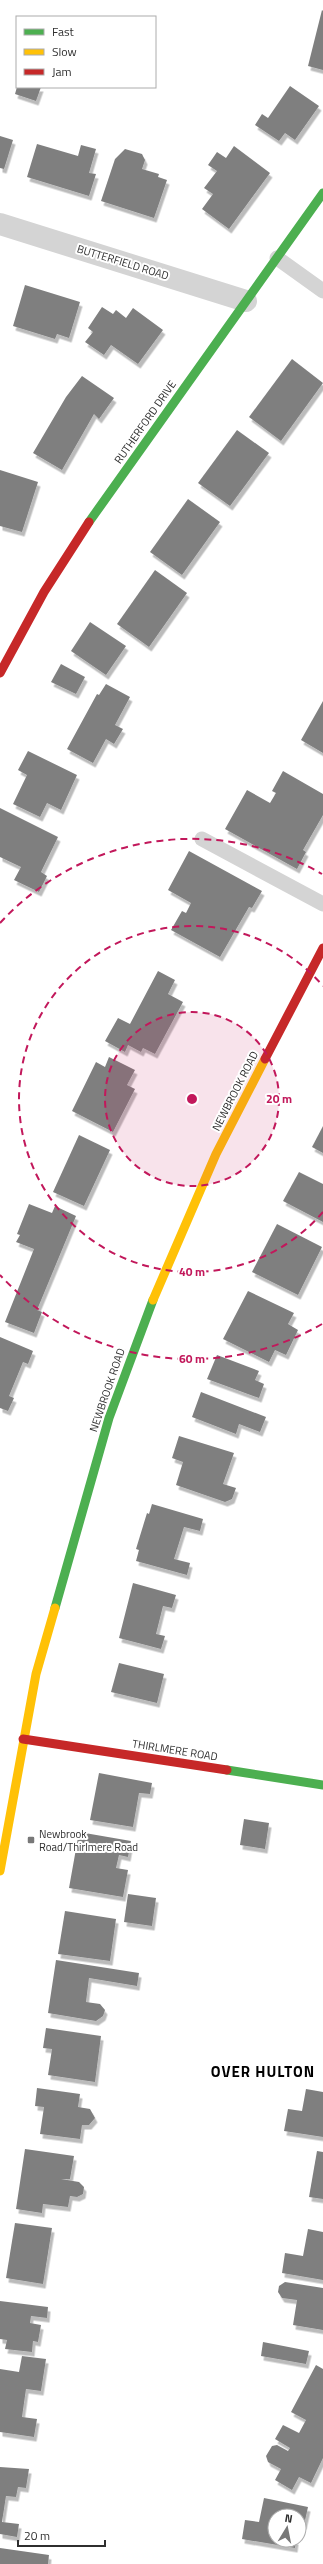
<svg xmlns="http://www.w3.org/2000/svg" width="323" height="2564" font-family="'Titillium Web',sans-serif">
  <defs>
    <filter id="shadow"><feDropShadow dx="2.5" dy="4.5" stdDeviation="0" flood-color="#0004"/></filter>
  </defs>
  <rect width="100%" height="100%" fill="#fff"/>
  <g fill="#7f7f7f" filter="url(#shadow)">
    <path d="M322 10 323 11V70L308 66Z"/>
    <path d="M290 86 319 106 295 140 285 133 279 141 255 125 262 114 268 118Z"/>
    <path d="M17 87H41L36 101 15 94Z"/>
    <path d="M0 136 13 140 4 169 0 168Z"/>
    <path d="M37 144 78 156 81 145 96 149 89 173 96 174 89 196 27 177Z"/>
    <path d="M234 146 270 173 229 229 202 209 213 194 204 188 217 171 208 165 217 152 226 158Z"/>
    <path d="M125 149 142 154 145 160 142 169 159 174 158 177 167 180 154 218 101 201 115 159Z"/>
    <path d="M25 285 80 302 69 338 57 334 55 339 13 326Z"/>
    <path d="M102 307 113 314 116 310 126 318 133 308 163 330 138 364 111 345 104 355 85 342 93 332 88 328Z"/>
    <path d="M292 359 323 383 281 441 249 417Z"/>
    <path d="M82 376 114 398 99 419 94 414 62 470 33 453 66 397Z"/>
    <path d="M237 430 269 453 230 506 198 483Z"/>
    <path d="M0 470 38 482 22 532 0 526Z"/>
    <path d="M188 499 220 522 182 575 150 552Z"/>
    <path d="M155 570 187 593 149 647 117 624Z"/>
    <path d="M90 622 126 646 106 675 71 651Z"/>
    <path d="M61 664 85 677 76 694 51 682Z"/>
    <path d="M106 684 130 697 115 725 123 729 114 744 106 739 93 763 67 749 97 694 99 695Z"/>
    <path d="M323 701V753L301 740Z"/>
    <path d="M28 751 77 775 61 810 47 803 40 817 13 804 27 775 18 770Z"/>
    <path d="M283 771 323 794V815L303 850 306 852 297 869 225 829 247 790 270 803 276 793 272 791Z"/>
    <path d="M0 808 58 837 41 872 47 876 39 892 14 880 21 867 0 857Z"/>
    <path d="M189 851 262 891 252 908 249 907 220 957 171 930 182 911 186 913 191 903 168 890Z"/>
    <path d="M158 971 175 980 168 994 183 1002 155 1054 143 1048 141 1052 128 1045 125 1052 105 1041 118 1018 130 1024Z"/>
    <path d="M109 1057 135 1070 127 1085 135 1089 113 1132 72 1111 96 1062 105 1067Z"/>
    <path d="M323 1126V1153L312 1147Z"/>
    <path d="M79 1135 110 1150 84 1206 53 1192Z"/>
    <path d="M299 1172 323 1184V1222L283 1201Z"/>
    <path d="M29 1204 52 1213 55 1206 76 1216 37 1310 42 1312 34 1333 5 1322 34 1249 16 1242 20 1235 17 1234Z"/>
    <path d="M277 1224 322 1247 298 1295 252 1272Z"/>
    <path d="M248 1291 294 1313 288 1324 298 1330 286 1355 275 1350 269 1362 223 1339Z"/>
    <path d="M0 1337 33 1351 28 1364 23 1362 9 1396 14 1398 8 1411 0 1408Z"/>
    <path d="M217 1355 259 1371 255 1380 264 1384 259 1398 207 1379Z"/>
    <path d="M201 1392 266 1417 260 1432 239 1424 236 1434 192 1417Z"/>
    <path d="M179 1436 234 1453 223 1484 236 1488 232 1499 225 1502 176 1485 183 1462 172 1458Z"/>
    <path d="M152 1504 203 1519 200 1531 184 1527 174 1559 190 1563 187 1575 136 1561 139 1550 136 1549 147 1513 149 1514Z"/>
    <path d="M133 1583 176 1595 172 1608 163 1606 156 1634 165 1636 161 1649 119 1638Z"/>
    <path d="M119 1663 164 1674 157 1703 111 1692Z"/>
    <path d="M99 1773 152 1783 150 1794 139 1793 133 1827 90 1820Z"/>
    <path d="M244 1819 269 1823 265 1849 240 1845Z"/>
    <path d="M79 1832 131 1841 128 1857 119 1855 116 1868 128 1870 123 1897 69 1888Z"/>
    <path d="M128 1894 156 1898 152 1926 124 1922Z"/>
    <path d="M65 1911 116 1919 110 1961 58 1954Z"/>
    <path d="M56 1960 139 1973 137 1986 89 1978 86 2002 100 2004 105 2010 103 2016 96 2021 48 2013Z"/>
    <path d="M46 2028 101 2036 95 2082 48 2075 52 2049 43 2048Z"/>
    <path d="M37 2088 80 2094 78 2107 90 2109 95 2118 89 2125H82L80 2139 40 2134 44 2107 35 2106Z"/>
    <path d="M306 2089 323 2092V2137L284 2131 288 2109 302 2111Z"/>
    <path d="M25 2149 74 2156 70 2179H61L79 2182 84 2187 83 2194 77 2197 70 2196 68 2207 43 2204 42 2213 16 2209Z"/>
    <path d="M317 2151 323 2152V2199L309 2197Z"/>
    <path d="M15 2223 52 2228 43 2284 6 2278Z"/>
    <path d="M308 2229 323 2232V2280L282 2273 285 2253 303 2256Z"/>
    <path d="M285 2282 323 2288V2330L293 2325 297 2300 282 2298 278 2292 279 2286Z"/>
    <path d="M0 2301 48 2307 47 2318 31 2316 30 2323 41 2325 38 2342 33 2341 32 2352 5 2349 7 2340 0 2339Z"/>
    <path d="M263 2342 309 2351 306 2364 261 2356Z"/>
    <path d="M22 2356 46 2359 41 2391 26 2389 22 2417 37 2419 34 2437 0 2432V2369L19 2372Z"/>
    <path d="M316 2365 323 2369V2458L311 2483 299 2477 292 2490 275 2480 281 2469 268 2462 266 2456 272 2446 277 2445 288 2451 290 2448 275 2439 283 2425 299 2433 306 2420 291 2412Z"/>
    <path d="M0 2467 29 2469 26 2488 18 2487 16 2497 6 2496 2 2522 19 2524 17 2537 0 2534Z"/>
    <path d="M264 2498 308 2507 304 2525 299 2524V2516H275V2540H296L295 2548 242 2539 245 2520 259 2522Z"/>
    <path d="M0 2548 49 2555 48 2564H0Z"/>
  </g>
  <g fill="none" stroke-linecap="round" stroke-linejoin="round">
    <g stroke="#d4d4d4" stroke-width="15">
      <path d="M277 258 323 291"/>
      <path d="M202 839 323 904"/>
    </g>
    <path stroke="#d4d4d4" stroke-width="22" d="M0 224 246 301"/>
    <g stroke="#4caf50" stroke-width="9">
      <path d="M89 522 323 193"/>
      <path d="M55 1608 109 1418 153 1300"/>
      <path d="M227 1770 323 1785"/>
    </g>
    <g stroke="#ffc107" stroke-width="9">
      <path d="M153 1300 216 1154 265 1059"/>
      <path d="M0 1871 36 1674 55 1608"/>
    </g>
    <g stroke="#c62828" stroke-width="9">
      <path d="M0 673 44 592 89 522"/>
      <path d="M265 1059 323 948"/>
      <path d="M23 1739 227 1770"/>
    </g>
  </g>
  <circle cx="192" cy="1099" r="87" fill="#c2185b" fill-opacity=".12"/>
  <g fill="none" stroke="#c2185b" stroke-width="2" stroke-dasharray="7 5">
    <circle cx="192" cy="1099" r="87"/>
    <path d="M323 1212A173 173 0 1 1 323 986"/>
    <path d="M322 1324A260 260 0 0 1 0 1275M0 923A260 260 0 0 1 322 874"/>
  </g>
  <rect fill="#787878" stroke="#fff" stroke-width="1.5" x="27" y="1836" width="8" height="8" rx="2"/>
  <g text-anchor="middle" stroke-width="4" stroke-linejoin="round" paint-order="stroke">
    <g font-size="11" fill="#2f2f2f" stroke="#fff">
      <text transform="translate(123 262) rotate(17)" y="4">BUTTERFIELD ROAD</text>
      <text transform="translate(145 422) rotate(-55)" y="4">RUTHERFORD DRIVE</text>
      <text transform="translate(235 1091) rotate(-63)" y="4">NEWBROOK ROAD</text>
      <text transform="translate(107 1390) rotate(-71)" y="4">NEWBROOK ROAD</text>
      <text transform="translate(175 1750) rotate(9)" y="4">THIRLMERE ROAD</text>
    </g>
    <g font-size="11" fill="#2f2f2f" stroke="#fff" text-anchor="start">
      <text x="39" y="1838">Newbrook<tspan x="39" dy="13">Road/Thirlmere Road</tspan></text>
    </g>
    <g font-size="15" font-weight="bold" letter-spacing="1" fill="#000" stroke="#fff">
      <text x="263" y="2077">OVER HULTON</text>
    </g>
  </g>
  <circle cx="192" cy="1099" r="6" fill="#c2185b" stroke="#fff" stroke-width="2"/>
  <g font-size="12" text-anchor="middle" font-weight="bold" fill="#c2185b" stroke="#fff" stroke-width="4" stroke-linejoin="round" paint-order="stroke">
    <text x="279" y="1103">20 m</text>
    <text x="192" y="1276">40 m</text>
    <text x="192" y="1363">60 m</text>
  </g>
  <rect x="16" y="16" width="140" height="72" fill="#ffffff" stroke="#acacac"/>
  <rect x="24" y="29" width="20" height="6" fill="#4caf50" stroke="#acacac"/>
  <text x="52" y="36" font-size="12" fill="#2f2f2f">Fast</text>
  <rect x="24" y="49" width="20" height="6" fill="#ffc107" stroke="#acacac"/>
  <text x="52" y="56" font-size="12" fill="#2f2f2f">Slow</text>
  <rect x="24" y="69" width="20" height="6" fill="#c62828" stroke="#acacac"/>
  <text x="52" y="76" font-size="12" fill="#2f2f2f">Jam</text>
  <g transform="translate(287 2528) rotate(10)"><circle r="19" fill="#ffffff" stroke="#acacac"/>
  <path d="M0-3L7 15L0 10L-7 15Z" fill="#787878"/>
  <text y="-6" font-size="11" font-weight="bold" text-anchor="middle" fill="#2f2f2f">N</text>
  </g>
  <path d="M18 2540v6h87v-6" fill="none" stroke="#2f2f2f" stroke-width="2"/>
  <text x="24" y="2540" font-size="12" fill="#2f2f2f" stroke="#ffffff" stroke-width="3" paint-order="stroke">20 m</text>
</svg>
